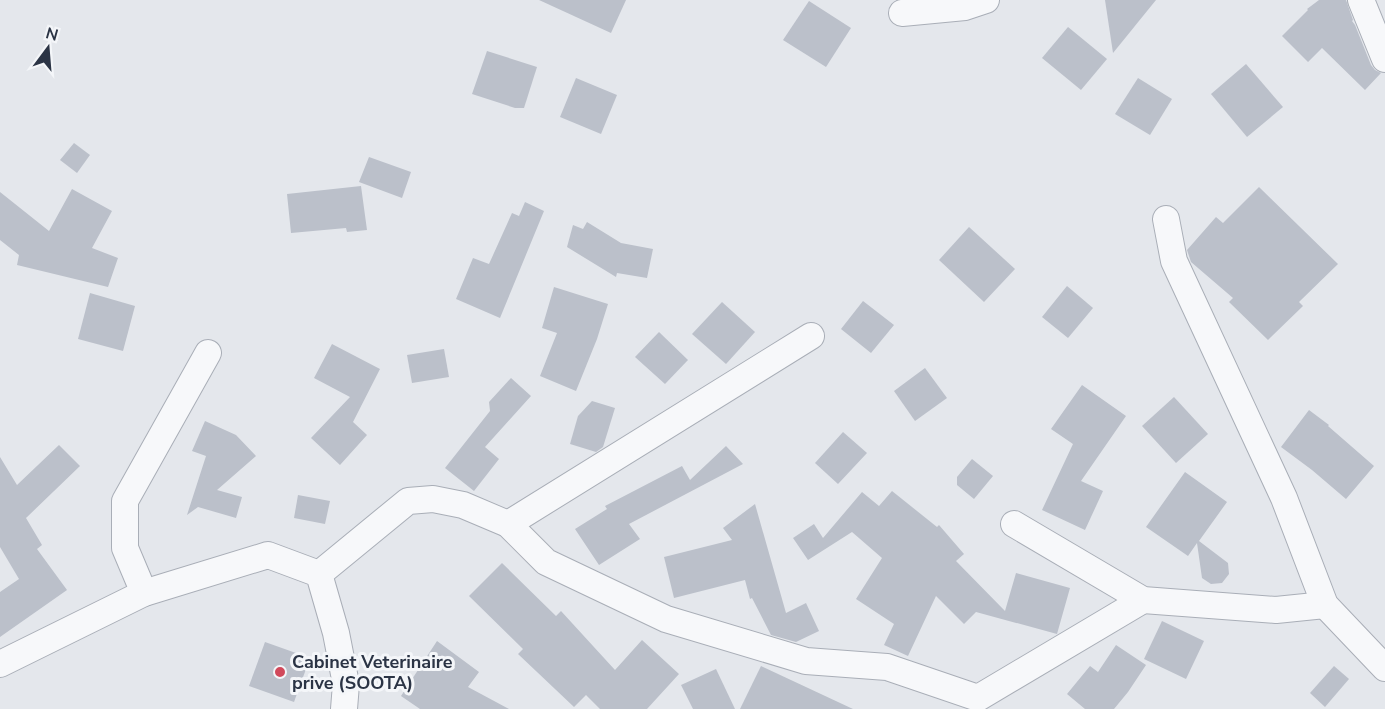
<svg xmlns="http://www.w3.org/2000/svg" width="1385" height="709" font-family="'Nunito Sans',sans-serif">
  <rect width="100%" height="100%" fill="#e4e7ec"/>
  <g fill="#bbc0ca">
    <path d="M539 0H626L611 33Z"/>
    <path d="M1105 0H1156L1113 53Z"/>
    <path d="M1319 0H1346L1353 20 1352 21 1355 25 1371 65 1375 70 1381 73 1365 90 1322 48 1308 62 1282 36 1308 10 1307 9Z"/>
    <path d="M809 1 851 28 826 67 783 40Z"/>
    <path d="M1068 27 1107 59 1081 90 1042 58Z"/>
    <path d="M487 51 537 67 524 108H515L472 94Z"/>
    <path d="M1246 64 1283 107 1247 137 1211 94Z"/>
    <path d="M576 78 617 95 601 134 560 117Z"/>
    <path d="M1138 78 1172 99 1150 135 1115 114Z"/>
    <path d="M74 143 90 155 77 173 60 160Z"/>
    <path d="M369 157 411 172 402 198 359 182Z"/>
    <path d="M361 186 367 230 347 232 346 228 291 233 287 194Z"/>
    <path d="M1259 187 1338 264 1299 302 1303 306 1268 340 1229 302 1233 298 1191 262 1187 250 1216 217 1223 223Z"/>
    <path d="M72 189 112 211 92 248 118 258 108 287 17 265 19 255 0 240V192L49 231Z"/>
    <path d="M525 202 544 211 500 318 456 299 473 258 489 264 512 213 519 216Z"/>
    <path d="M587 222 621 243 653 249 647 278 617 273 616 277 567 247 573 225 583 229Z"/>
    <path d="M969 227 1015 269 984 302 939 260Z"/>
    <path d="M1067 286 1093 308 1068 338 1042 317Z"/>
    <path d="M554 287 608 304 597 339 576 391 540 376 557 333 542 328Z"/>
    <path d="M90 293 135 306 123 351 78 339Z"/>
    <path d="M863 301 894 325 871 353 841 329Z"/>
    <path d="M722 302 755 332 726 364 692 334Z"/>
    <path d="M659 332 688 360 665 384 635 357Z"/>
    <path d="M332 344 380 369 353 422 367 435 340 465 311 438 350 397 314 378Z"/>
    <path d="M444 349 449 377 412 383 407 355Z"/>
    <path d="M925 368 947 398 915 421 894 391Z"/>
    <path d="M511 378 531 396 485 447 499 459 474 491 445 468 490 411 489 402Z"/>
    <path d="M1082 385 1126 416 1081 481 1103 491 1085 530 1042 510 1073 444 1051 429Z"/>
    <path d="M1174 397 1208 434 1176 463 1142 426Z"/>
    <path d="M592 401 615 408 603 447 596 452 570 444 578 416Z"/>
    <path d="M1309 410 1329 425 1328 426 1374 466 1346 499 1312 470 1281 447Z"/>
    <path d="M205 421 236 435 256 456 217 490 242 497 236 518 198 507 187 515 206 456 192 451Z"/>
    <path d="M843 432 867 453 838 484 815 463Z"/>
    <path d="M59 445 80 466 26 518 42 545 37 549 67 590 0 637V592L19 579 0 547V457L17 485Z"/>
    <path d="M726 446 743 464 629 524 640 539 599 565 575 529 607 509 605 506 682 466 690 480Z"/>
    <path d="M972 459 993 476 974 499 957 485V477Z"/>
    <path d="M1185 472 1227 502 1199 541 1228 563 1229 574 1222 583 1211 584 1202 578 1197 543 1188 556 1146 527Z"/>
    <path d="M892 491 937 527 939 525 964 554 956 561 1005 611 1016 573 1070 588 1057 634 976 612 964 624 936 596 908 656 884 645 894 624 856 599 882 558 852 532 808 560 793 538 814 524 823 538 862 492 879 506Z"/>
    <path d="M298 495 330 501 325 524 294 518Z"/>
    <path d="M755 504 786 613 806 603 819 631 796 642 771 635 752 598 750 599 745 580 674 598 664 557 732 540 723 528Z"/>
    <path d="M502 563 556 616 561 611 615 670 642 640 679 674 647 709H600L586 695 574 707 518 654 523 649 469 596Z"/>
    <path d="M1162 621 1204 641 1186 679 1144 659Z"/>
    <path d="M437 641 479 672 468 687 509 709H420L401 696Z"/>
    <path d="M265 642 310 658 294 702 249 686Z"/>
    <path d="M1116 645 1146 665 1128 692 1114 709H1085L1067 694 1090 666 1098 672Z"/>
    <path d="M761 666 853 709H740Z"/>
    <path d="M1334 666 1349 679 1325 707 1310 693Z"/>
    <path d="M716 669 735 709H693L681 685Z"/>
  </g>
  <g fill="none" stroke-linecap="round" stroke-linejoin="round">
    <g stroke="#a9aeb7" stroke-width="28">
      <g id="street">
        <path d="M1361 0 1385 59"/>
        <path d="M902 13 965 7 986 0"/>
        <path d="M1166 219 1174 261 1284 498 1325 605 1385 668"/>
        <path d="M508 524 811 336"/>
        <path d="M1014 524 1143 600 1276 610 1325 605"/>
        <path d="M319 574 408 501 433 499 463 505 508 524 546 562 666 619 806 661 887 667 978 698 1143 600"/>
        <path d="M144 593 125 548V501L208 353"/>
        <path d="M0 664 144 593 268 555 319 574 336 633 346 684 344 709"/>
      </g>
    </g>
    <use href="#street" stroke="#f7f8fa" stroke-width="26"/>
  </g>
  <circle fill="#d1495b" stroke="#f4f6f9" stroke-width="2" cx="280" cy="672" r="6"/>
  <g text-anchor="middle" stroke-width="6" stroke-linejoin="round" paint-order="stroke">
    <g font-size="18" font-weight="bold" fill="#2b3445" stroke="#f4f6f9" text-anchor="start">
      <text x="292" y="668">Cabinet Veterinaire<tspan x="292" dy="21">prive (SOOTA)</tspan></text>
    </g>
  </g>
  <g transform="translate(48 48) rotate(16)" stroke="#f4f6f9" stroke-width="4.5" paint-order="stroke">
  <path d="M0-4.5L10 22L0 15L-10 22Z" fill="#2b3445"/>
  <text y="-9" font-size="16" font-weight="bold" text-anchor="middle" fill="#2b3445">N</text>
  </g>
</svg>
